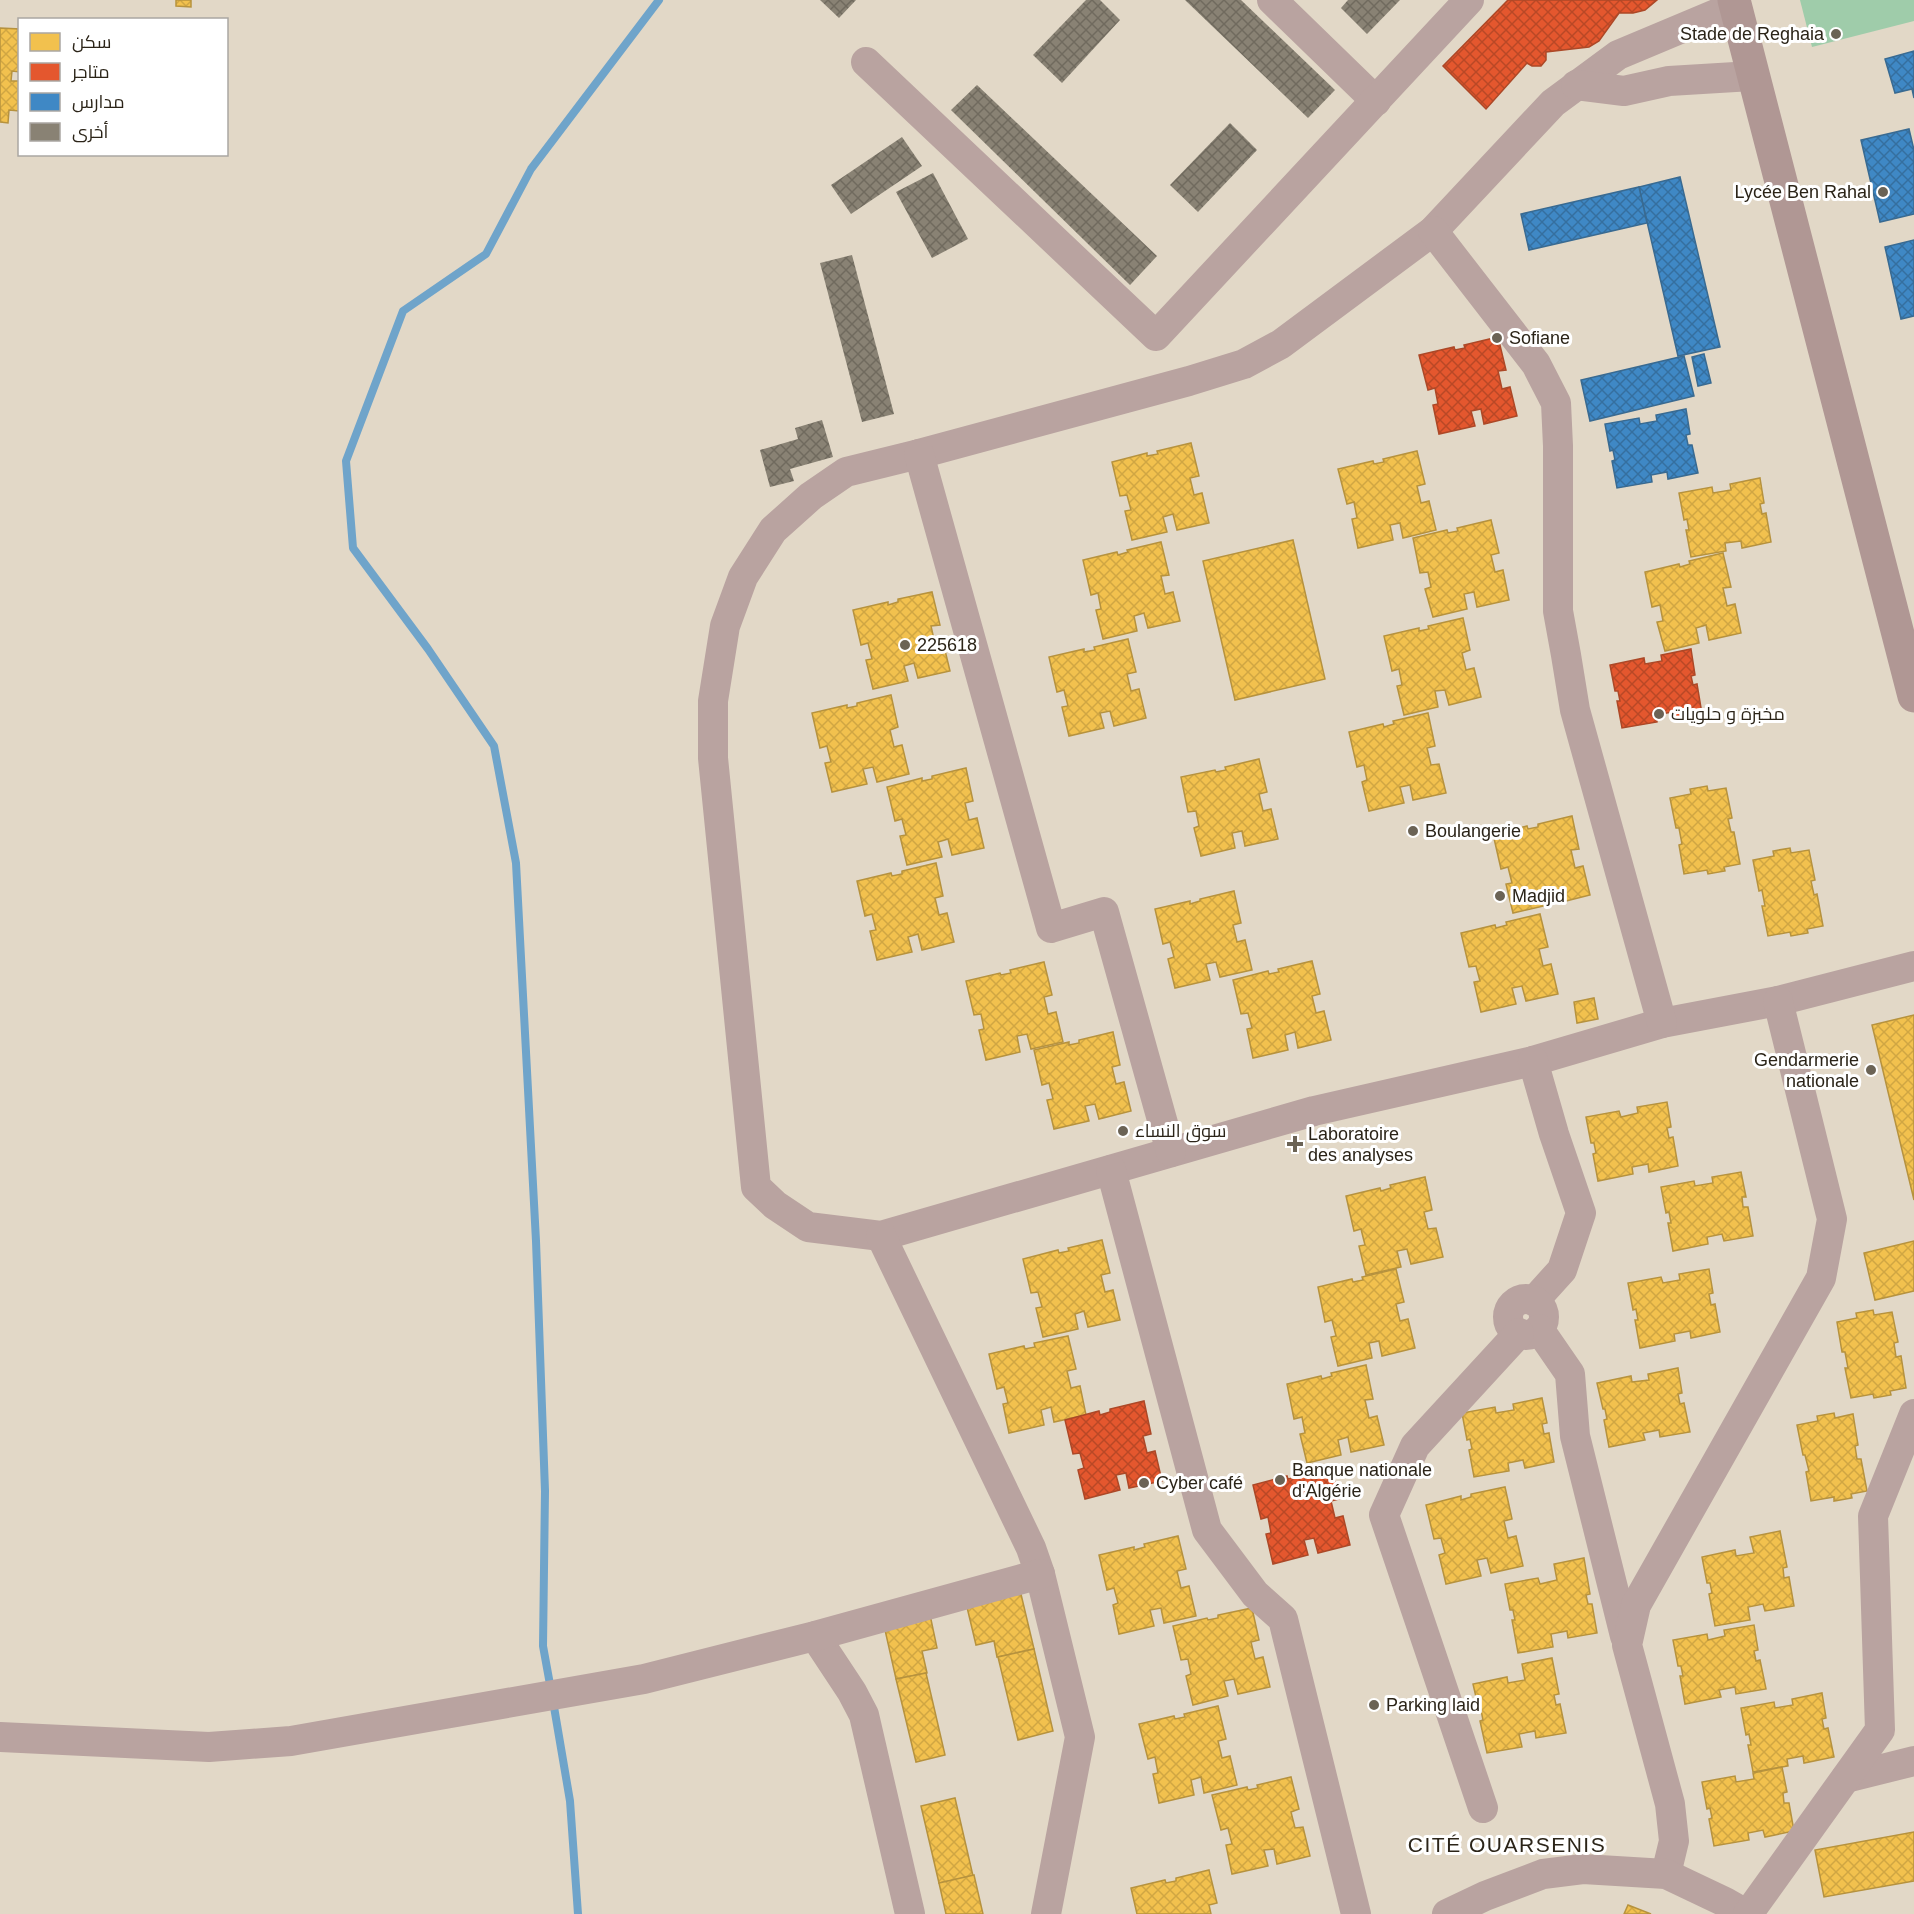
<svg xmlns="http://www.w3.org/2000/svg" width="1914" height="1914" font-family="Arial,Cairo,sans-serif">
  <defs>
    <pattern id="homes-cross-hatch" width="8" height="8" patternUnits="userSpaceOnUse" patternTransform="scale(1.5)"><rect width="8" height="8" fill="#f2c14e"/><path d="M0 0l8 8M0 8l8-8" fill="none" stroke="#d0a643"/></pattern>
    <pattern id="shops-cross-hatch" width="8" height="8" patternUnits="userSpaceOnUse" patternTransform="scale(1.5)"><rect width="8" height="8" fill="#e4572e"/><path d="M0 0l8 8M0 8l8-8" fill="none" stroke="#b94826"/></pattern>
    <pattern id="schools-cross-hatch" width="8" height="8" patternUnits="userSpaceOnUse" patternTransform="scale(1.5)"><rect width="8" height="8" fill="#3f88c5"/><path d="M0 0l8 8M0 8l8-8" fill="none" stroke="#356f9f"/></pattern>
    <pattern id="building-cross-hatch" width="8" height="8" patternUnits="userSpaceOnUse" patternTransform="scale(1.5)"><rect width="8" height="8" fill="#898274"/><path d="M0 0l8 8M0 8l8-8" fill="none" stroke="#706a5e"/></pattern>
  </defs>
  <rect width="100%" height="100%" fill="#e2d8c7"/>
  <path fill="#9fccaa" d="M1800 0H1914V21L1812 47Z"/>
  <g fill="url(#homes-cross-hatch)" stroke="#b6923e" stroke-width="1.5">
    <path d="M176 0H191V7L176 6Z"/>
    <path d="M0 28 20 29V72L12 71 11 81H20L19 111 9 110 8 123 0 122Z"/>
    <path d="M1191 443 1199 476 1190 478 1194 495 1202 493 1209 523 1177 530 1173 514 1163 517 1167 532 1132 540 1125 511 1131 510 1127 495 1120 496 1112 462 1147 453V456L1158 454 1157 451Z"/>
    <path d="M1417 451 1425 484 1417 486 1421 503 1429 501 1436 530 1403 538 1400 523 1390 525 1393 540 1358 548 1352 519 1357 518 1354 502 1347 504 1338 469 1373 461 1374 464 1384 462 1383 459Z"/>
    <path d="M1760 478 1764 503 1760 504 1762 514 1766 513 1771 542 1742 548 1741 541 1725 543 1726 551 1691 557 1686 530H1689L1687 519 1684 520 1679 493 1712 487 1713 493 1731 490 1730 484Z"/>
    <path d="M1491 520 1499 553 1491 555 1495 572 1503 570 1509 600 1477 607 1474 592 1464 594 1467 609 1433 617 1425 589 1431 587 1428 572 1420 573 1413 538 1447 530 1448 533 1458 531 1457 528Z"/>
    <path d="M1293 540 1325 679 1235 700 1203 561Z"/>
    <path d="M1161 542 1169 575 1161 576 1165 594 1173 592 1180 621 1148 628 1144 613 1134 616 1137 631 1103 639 1096 610 1101 609 1098 593 1091 595 1083 560 1117 552 1118 555 1128 552 1127 550Z"/>
    <path d="M1723 553 1731 587 1723 588 1727 606 1735 604 1741 633 1709 640 1706 625 1696 628 1699 643 1665 651 1657 622 1663 621 1660 605 1652 607 1645 572 1679 564 1680 567 1690 564 1689 561Z"/>
    <path d="M932 592 940 625 931 626 935 644 943 642 950 671 918 678 914 663 904 666 908 681 873 689 866 660 872 659 868 643 861 645 853 610 888 602V605L898 602V599Z"/>
    <path d="M1463 618 1470 650 1462 653 1466 670 1474 668 1481 697 1449 705 1445 690 1435 691 1438 707 1404 715 1397 686 1402 685 1399 669 1392 671 1384 636 1419 628V631L1429 629 1428 626Z"/>
    <path d="M1128 639 1136 672 1127 674 1131 691 1139 689 1146 718 1114 726 1110 711 1100 713 1104 728 1069 736 1062 707 1068 706 1064 690 1057 692 1049 657 1084 649V652L1095 650 1094 647Z"/>
    <path d="M891 695 898 727 890 730 894 747 902 745 909 774 877 782 873 767 863 769 867 784 832 792 825 763 831 762 827 746 820 748 812 713 847 705V708L857 706V703Z"/>
    <path d="M1428 713 1435 746 1427 748 1431 765 1439 764 1446 793 1413 800 1410 785 1400 787 1404 803 1369 811 1362 782 1367 780 1364 765 1357 767 1349 732 1383 724 1384 727 1394 724 1393 721Z"/>
    <path d="M1259 759 1267 792 1259 794 1263 811 1271 809 1278 839 1245 846 1242 831 1232 833 1235 848 1201 856 1194 828 1199 826 1196 811 1188 812 1181 777 1215 770 1216 772 1226 770 1225 767Z"/>
    <path d="M966 768 973 801 965 803 969 820 977 818 984 848 952 855 948 839 938 842 942 857 907 865 900 836 906 835 902 819 895 821 887 787 922 778V781L932 779V776Z"/>
    <path d="M1707 786 1708 791 1726 788 1732 818 1728 819 1731 832H1734L1740 864 1724 867 1725 871 1708 874 1707 870 1684 874 1679 845 1682 844 1679 828H1676L1670 798 1691 794 1690 789Z"/>
    <path d="M1572 816 1579 849 1571 850 1575 868 1583 866 1590 895 1558 903 1554 888 1544 890 1548 905 1513 913 1506 884 1512 883 1508 867 1501 869 1493 834 1527 826 1528 829 1538 827V824Z"/>
    <path d="M1790 848 1791 853 1809 850 1815 880 1811 881 1814 895 1817 894 1823 926 1807 929 1808 933 1791 936 1790 932 1768 936 1762 906H1765L1762 890 1759 891 1753 860 1774 856 1773 851Z"/>
    <path d="M936 863 943 896 935 898 939 915 947 913 954 942 922 950 918 934 908 937 912 952 877 960 870 931 876 930 872 914 865 916 857 881 891 873 892 876 902 874V871Z"/>
    <path d="M1234 891 1241 923 1233 925 1237 942 1245 940 1252 970 1220 977 1216 962 1206 964 1210 980 1175 988 1168 959 1174 957 1170 942 1163 944 1155 909 1190 901V904L1200 901V899Z"/>
    <path d="M1540 914 1548 947 1539 949 1543 966 1551 964 1558 994 1526 1001 1522 986 1512 988 1516 1004 1481 1012 1474 982 1480 981 1476 966 1469 967 1461 933 1495 925 1496 928 1507 925 1506 922Z"/>
    <path d="M1312 961 1320 994 1312 996 1316 1013 1324 1011 1331 1040 1298 1048 1295 1032 1285 1035 1288 1050 1253 1058 1247 1029 1252 1028 1248 1013 1241 1014 1233 980 1268 971 1269 974 1279 972 1278 969Z"/>
    <path d="M1044 962 1052 995 1044 997 1048 1014 1056 1012 1063 1042 1031 1049 1027 1034 1017 1036 1020 1052 986 1060 979 1030 984 1029 981 1014 974 1015 966 981 1000 973 1001 975 1011 973 1010 970Z"/>
    <path d="M1594 998 1598 1019 1577 1023 1574 1002Z"/>
    <path d="M1914 1015V1200L1872 1025Z"/>
    <path d="M1113 1032 1120 1065 1112 1067 1116 1084 1124 1082 1131 1111 1099 1119 1095 1104 1085 1106 1089 1121 1054 1129 1047 1100 1053 1099 1049 1083 1042 1085 1034 1050 1069 1042V1045L1079 1043V1040Z"/>
    <path d="M1667 1102 1671 1127 1667 1128 1669 1138 1673 1137 1678 1166 1649 1172 1648 1164 1632 1167 1633 1174 1598 1181 1593 1154 1596 1153 1594 1143H1591L1586 1117 1619 1111 1621 1117 1638 1113 1637 1107Z"/>
    <path d="M1741 1172 1746 1197H1742L1743 1207H1748L1753 1236 1724 1241 1722 1234 1707 1237 1708 1244 1673 1251 1668 1223H1671L1669 1212 1666 1213 1661 1187 1694 1181 1695 1186 1713 1183 1712 1177Z"/>
    <path d="M1425 1177 1432 1210 1424 1212 1428 1229 1436 1228 1443 1257 1411 1264 1407 1249 1397 1251 1401 1267 1366 1275 1359 1246 1365 1245 1361 1229 1354 1231 1346 1196 1380 1188 1381 1191 1391 1188 1390 1185Z"/>
    <path d="M1102 1240 1110 1273 1101 1275 1105 1292 1113 1290 1120 1320 1088 1327 1084 1311 1075 1314 1078 1329 1043 1337 1036 1308 1042 1307 1038 1292 1031 1293 1023 1259 1058 1250 1059 1253 1069 1251 1068 1248Z"/>
    <path d="M1914 1241V1291L1875 1300 1864 1253Z"/>
    <path d="M1396 1269 1404 1302 1396 1304 1400 1321 1408 1319 1415 1348 1382 1356 1379 1341 1369 1343 1372 1358 1338 1366 1331 1337 1336 1336 1332 1320 1325 1322 1318 1287 1352 1279 1353 1282 1363 1280 1362 1277Z"/>
    <path d="M1709 1269 1713 1293 1709 1294 1711 1305 1715 1304 1720 1332 1691 1338 1690 1331 1674 1334 1675 1341 1640 1348 1635 1320H1638L1636 1309 1633 1310 1628 1283 1661 1277 1663 1283 1680 1280 1679 1274Z"/>
    <path d="M1873 1310 1874 1315 1892 1312 1898 1342 1894 1343 1896 1357 1901 1356 1906 1388 1890 1391 1891 1395 1874 1398 1873 1394 1851 1398 1845 1368H1848L1845 1352H1842L1837 1322 1857 1318 1856 1313Z"/>
    <path d="M1068 1336 1076 1369 1067 1371 1071 1388 1080 1386 1086 1415 1054 1422 1051 1407 1041 1410 1044 1425 1009 1433 1003 1404 1008 1403 1004 1387 997 1389 989 1354 1024 1346 1025 1349 1035 1347 1034 1343Z"/>
    <path d="M1366 1365 1373 1399 1365 1400 1369 1418 1377 1416 1384 1445 1351 1452 1348 1437 1338 1440 1341 1455 1307 1463 1300 1434 1305 1433 1302 1417 1294 1419 1287 1384 1321 1376 1322 1379 1332 1376 1331 1373Z"/>
    <path d="M1678 1368 1682 1393 1678 1394 1680 1404 1684 1403 1690 1432 1660 1437 1659 1430 1643 1433 1645 1440 1609 1447 1604 1420 1607 1419 1605 1409H1603L1597 1383 1631 1376 1632 1382 1649 1380 1648 1374Z"/>
    <path d="M1542 1398 1547 1423 1542 1424 1544 1434 1549 1433 1554 1462 1525 1468 1523 1460 1508 1463 1509 1471 1474 1477 1469 1450 1472 1449 1470 1439 1467 1440 1462 1413 1495 1407 1496 1413 1514 1410 1513 1404Z"/>
    <path d="M1834 1413 1835 1418 1853 1414 1858 1445 1855 1446 1857 1459H1861L1867 1491 1851 1494 1852 1498 1834 1501V1497L1811 1501 1806 1472 1809 1471 1805 1455H1803L1797 1425 1818 1421 1817 1416Z"/>
    <path d="M1505 1487 1512 1519 1504 1521 1508 1538 1516 1536 1523 1566 1491 1573 1487 1558 1477 1560 1481 1576 1446 1584 1439 1555 1445 1553 1441 1538 1434 1539 1426 1505 1461 1496V1500L1471 1497V1494Z"/>
    <path d="M1780 1531 1787 1567 1783 1568 1784 1578 1789 1577 1794 1606 1765 1611 1763 1604 1748 1607 1750 1620 1715 1626 1709 1594 1712 1593 1710 1583H1707L1702 1557 1735 1550 1736 1556 1754 1553 1750 1537Z"/>
    <path d="M1178 1536 1186 1569 1177 1571 1181 1588 1189 1586 1196 1616 1164 1623 1161 1608 1150 1610 1154 1626 1119 1634 1113 1605 1118 1603 1114 1588 1107 1590 1099 1555 1134 1547V1550L1145 1547 1144 1544Z"/>
    <path d="M1584 1558 1590 1594 1586 1595 1588 1604H1592L1597 1633 1568 1638 1567 1631 1551 1634 1553 1647 1518 1653 1512 1620H1515L1513 1610H1510L1505 1584 1538 1578 1540 1584 1557 1580 1554 1564Z"/>
    <path d="M1020 1590 1034 1649 997 1657 994 1641 976 1645 966 1603Z"/>
    <path d="M1252 1608 1259 1640 1251 1642 1255 1659 1263 1657 1270 1687 1238 1694 1234 1679 1224 1681 1228 1696 1193 1705 1186 1676 1191 1674 1188 1659 1181 1660 1173 1626 1207 1618 1208 1620 1218 1618V1615Z"/>
    <path d="M929 1610 937 1648 922 1651 927 1673 896 1679 883 1621Z"/>
    <path d="M1754 1625 1758 1650 1754 1651 1756 1661 1760 1660 1766 1689 1736 1694 1735 1687 1719 1690 1721 1697 1685 1704 1680 1676H1683L1681 1666H1678L1673 1640 1707 1634 1708 1640 1725 1636 1724 1630Z"/>
    <path d="M1034 1649 1053 1731 1018 1740 998 1657Z"/>
    <path d="M1552 1658 1559 1694 1554 1695 1556 1705 1560 1704 1566 1733 1536 1738 1535 1731 1519 1734 1522 1747 1487 1753 1480 1721 1483 1720 1481 1710H1479L1473 1684 1507 1677 1508 1683 1525 1680 1522 1664Z"/>
    <path d="M926 1673 945 1755 916 1762 896 1679Z"/>
    <path d="M1822 1693 1826 1718 1822 1719 1824 1729 1828 1728 1834 1757 1804 1763 1803 1756 1787 1759 1788 1766 1753 1772 1748 1745H1751L1749 1734 1746 1735 1741 1708 1774 1702 1775 1708 1793 1705 1792 1699Z"/>
    <path d="M1218 1706 1226 1739 1218 1741 1222 1758 1230 1756 1237 1785 1204 1793 1201 1777 1191 1780 1194 1795 1159 1803 1153 1774 1158 1773 1155 1757 1148 1759 1139 1724 1174 1716 1175 1719 1185 1717 1184 1714Z"/>
    <path d="M1782 1767 1787 1792 1783 1793 1784 1803H1789L1794 1831 1765 1837 1763 1830 1748 1833 1749 1840 1714 1846 1709 1819 1712 1818 1710 1808 1707 1809 1702 1782 1735 1776 1736 1782 1754 1779 1753 1773Z"/>
    <path d="M1291 1777 1299 1809 1291 1812 1295 1828 1303 1827 1310 1856 1277 1864 1274 1849 1264 1850 1268 1866 1232 1874 1226 1845 1232 1844 1228 1828 1221 1830 1212 1795 1247 1787 1248 1790 1258 1788 1257 1785Z"/>
    <path d="M955 1798 973 1876 939 1883 921 1806Z"/>
    <path d="M1914 1832V1881L1824 1897 1815 1850Z"/>
    <path d="M1209 1870 1217 1903 1209 1905 1211 1914H1137L1131 1888 1165 1880 1166 1883 1176 1881V1878Z"/>
    <path d="M974 1875 983 1914H946L939 1883Z"/>
    <path d="M1628 1905 1651 1914H1624Z"/>
  </g>
  <g fill="url(#shops-cross-hatch)" stroke="#ac4827" stroke-width="1.5">
    <path d="M1508 0H1657L1645 10 1633 13H1619L1599 41 1589 47 1546 52V60L1541 66H1532L1527 63 1486 109 1443 66Z"/>
    <path d="M1498 337 1506 370 1498 371 1502 389 1510 387 1517 416 1484 424 1481 409 1471 411 1475 426 1439 434 1433 405 1438 404 1435 388 1428 390 1419 355 1454 347 1455 350 1465 348 1464 345Z"/>
    <path d="M1691 649 1695 675 1691 676 1693 685 1697 684 1702 714 1673 719 1672 712 1656 715 1657 722 1622 728 1617 701H1620L1618 691H1615L1610 665 1644 658 1645 664 1662 661 1661 655Z"/>
    <path d="M1144 1401 1151 1434 1143 1436 1147 1453 1155 1451 1162 1481 1129 1488 1126 1473 1116 1475 1120 1490 1085 1499 1078 1470 1084 1468 1080 1453 1073 1454 1065 1420 1099 1411 1100 1415 1110 1412V1409Z"/>
    <path d="M1332 1466 1339 1499 1331 1501 1335 1518 1343 1516 1350 1545 1318 1553 1314 1538 1304 1540 1308 1555 1273 1564 1266 1534 1271 1533 1268 1517 1261 1519 1253 1485 1287 1476 1288 1479 1298 1477 1297 1474Z"/>
  </g>
  <g fill="url(#schools-cross-hatch)" stroke="#396a91" stroke-width="1.5">
    <path d="M1914 51V98L1912 89 1895 93 1885 59Z"/>
    <path d="M1909 129 1914 150V214L1880 222 1861 140Z"/>
    <path d="M1680 177 1720 347 1678 356 1639 187Z"/>
    <path d="M1639 187 1647 223 1529 250 1521 214Z"/>
    <path d="M1914 240V316L1901 319 1885 247Z"/>
    <path d="M1704 354 1711 383 1698 386 1692 357Z"/>
    <path d="M1684 356 1694 396 1590 421 1581 380Z"/>
    <path d="M1686 409 1690 434 1686 435 1688 445H1692L1698 473 1668 479 1667 472 1651 475 1652 482 1617 488 1612 461 1615 460 1613 450 1610 451 1605 424 1639 418 1640 424 1657 421 1656 415Z"/>
  </g>
  <g fill="none" stroke-linecap="round" stroke-linejoin="round">
    <g stroke="#6fa4ca" stroke-width="8">
      <path d="M551 1690 543 1646 545 1491 536 1241 516 863 494 746 428 649 353 548 346 461 403 311 486 254 531 169 659 0"/>
      <path d="M553 1701 570 1801 578 1914"/>
    </g>
  </g>
  <g fill="url(#building-cross-hatch)">
    <path d="M820 0H856L839 18Z"/>
    <path d="M1086 0H1100L1120 20 1062 83 1033 55Z"/>
    <path d="M1185 0H1241L1335 90 1308 118Z"/>
    <path d="M1348 0H1400L1367 34 1341 8Z"/>
    <path d="M977 85 1157 256 1130 285 951 110Z"/>
    <path d="M1230 123 1257 150 1198 212 1170 185Z"/>
    <path d="M902 137 922 166 851 214 831 185Z"/>
    <path d="M933 173 968 239 932 258 896 192Z"/>
    <path d="M852 255 894 414 862 422 820 263Z"/>
    <path d="M822 420 833 457 790 469 794 481 770 487 760 450 798 439 795 428Z"/>
  </g>
  <g fill="none" stroke-linecap="round" stroke-linejoin="round">
    <g stroke="#b9a3a0" stroke-width="30">
      <path d="M1272 0 1376 101"/>
      <path d="M1735 6 1618 55 1553 103 1433 231 1281 344 1244 364 1189 381 919 454 846 472 811 496 773 530 743 577 725 626 713 701V758L756 1187 775 1205 808 1227 881 1236 1314 1111 1533 1061 1662 1023 1778 1001 1914 966"/>
      <path d="M866 62 1156 336 1469 0"/>
      <path d="M1576 85 1624 91 1669 81 1752 76"/>
      <path d="M1433 231 1536 364 1556 403 1558 446V611L1566 655 1575 710 1662 1023"/>
      <path d="M919 454 1051 928 1104 912 1171 1152"/>
      <path d="M1533 1061 1554 1134 1581 1213 1562 1270 1534 1301"/>
      <path d="M1111 1170 1207 1530 1255 1594 1283 1619 1356 1914"/>
      <path d="M881 1236 1031 1548 1040 1574 1080 1737 1046 1914"/>
      <circle cx="1526" cy="1317" r="18"/>
      <path d="M1539 1329 1570 1374 1575 1436 1625 1636"/>
      <path d="M815 1636 852 1692 864 1715 910 1914"/>
      <path d="M0 1737 209 1747 291 1741 644 1679 815 1636 1040 1574"/>
      <path d="M1846 1778 1914 1761"/>
      <path d="M1483 1808 1384 1515 1415 1446 1519 1333"/>
      <path d="M1666 1874 1674 1841 1670 1804 1627 1645 1636 1605 1821 1278 1832 1219 1778 1001"/>
      <path d="M1447 1914 1485 1896 1543 1874 1583 1869 1666 1874 1725 1902 1746 1914"/>
      <path d="M1748 1914 1880 1730 1873 1516 1914 1414"/>
    </g>
    <path stroke="#b09794" stroke-width="33" d="M1734 0 1914 696"/>
  </g>
  <g fill="#6b6355" stroke="#fff" stroke-width="2">
    <circle cx="1836" cy="34" r="6"/>
    <circle cx="1883" cy="192" r="6"/>
    <circle cx="1497" cy="338" r="6"/>
    <circle cx="905" cy="645" r="6"/>
    <circle cx="1659" cy="714" r="6"/>
    <circle cx="1413" cy="831" r="6"/>
    <circle cx="1500" cy="896" r="6"/>
    <circle cx="1871" cy="1070" r="6"/>
    <circle cx="1123" cy="1131" r="6"/>
    <path d="M1292 1135h6v6h6v6h-6v6h-6v-6h-6v-6h6z"/>
    <circle cx="1280" cy="1480" r="6"/>
    <circle cx="1144" cy="1483" r="6"/>
    <circle cx="1374" cy="1705" r="6"/>
  </g>
  <g text-anchor="middle" stroke-width="6" stroke-linejoin="round" paint-order="stroke">
    <g font-size="18" fill="#2b2418" stroke="#fff" text-anchor="start">
      <text x="1824" y="40" text-anchor="end">Stade de Reghaia</text>
      <text x="1871" y="198" text-anchor="end">Lycée Ben Rahal</text>
      <text x="1509" y="344">Sofiane</text>
      <text x="917" y="651">225618</text>
      <text x="1671" y="720">مخبزة و حلويات</text>
      <text x="1425" y="837">Boulangerie</text>
      <text x="1512" y="902">Madjid</text>
      <text x="1859" y="1066" text-anchor="end">Gendarmerie<tspan x="1859" dy="21">nationale</tspan></text>
      <text x="1135" y="1137">سوق النساء</text>
      <text x="1308" y="1140">Laboratoire<tspan x="1308" dy="21">des analyses</tspan></text>
      <text x="1292" y="1476">Banque nationale<tspan x="1292" dy="21">d'Algérie</tspan></text>
      <text x="1156" y="1489">Cyber café</text>
      <text x="1386" y="1711">Parking laid</text>
    </g>
    <g font-size="21" letter-spacing="1.5" fill="#2b2418" stroke="#fff">
      <text x="1507" y="1852">CITÉ OUARSENIS</text>
    </g>
  </g>
  <rect x="18" y="18" width="210" height="138" fill="#ffffff" stroke="#aaa7a3" stroke-width="1.5"/>
  <rect x="30" y="33" width="30" height="18" fill="#f2c14e" stroke="#aaa7a3" stroke-width="1.5"/>
  <text x="72" y="48" font-size="18" fill="#2b2418">سكن</text>
  <rect x="30" y="63" width="30" height="18" fill="#e4572e" stroke="#aaa7a3" stroke-width="1.5"/>
  <text x="72" y="78" font-size="18" fill="#2b2418">متاجر</text>
  <rect x="30" y="93" width="30" height="18" fill="#3f88c5" stroke="#aaa7a3" stroke-width="1.5"/>
  <text x="72" y="108" font-size="18" fill="#2b2418">مدارس</text>
  <rect x="30" y="123" width="30" height="18" fill="#898274" stroke="#aaa7a3" stroke-width="1.5"/>
  <text x="72" y="138" font-size="18" fill="#2b2418">أخرى</text>
</svg>
